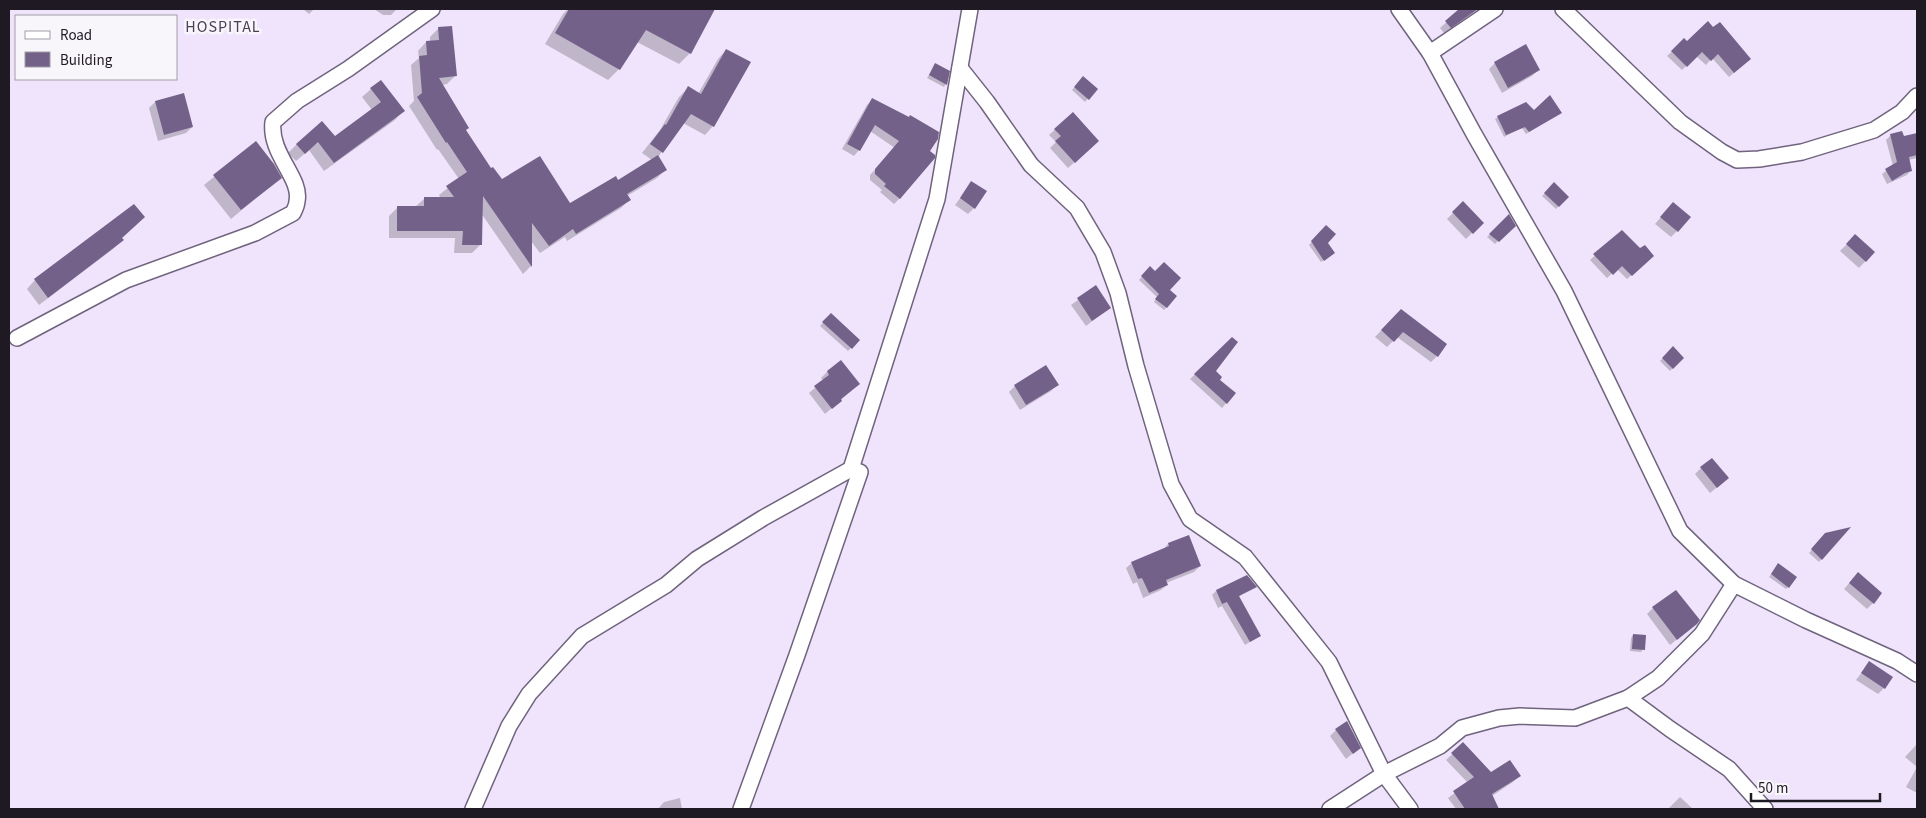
<svg xmlns="http://www.w3.org/2000/svg" width="1926" height="818" font-family="'Source Sans 3',sans-serif">
  <rect width="100%" height="100%" fill="#efe4fc"/>
  <g fill="#0003">
    <path d="M303 9H314L309 14Z"/>
    <path d="M374 9H397L391 15H383Z"/>
    <path d="M568 9H713L690 53 679 64 637 42 619 69 608 80 545 44 563 14Z"/>
    <path d="M1461 9H1477L1444 33 1440 28Z"/>
    <path d="M451 27 455 76 447 84 442 85 465 130 491 169 501 181 570 205 618 181 652 160 642 153 660 130 679 97 688 88 698 94 718 59 726 50 713 126 705 135 683 123 658 157 665 170 657 178 627 196 629 200 621 208 567 241 565 237 540 253 531 241V266L523 274 481 213 480 245 472 253H454L455 238H389V216L398 207H415L424 199H441L439 195 459 179 438 149 437 150 409 106 414 101 411 65 419 58 418 51 426 42H430V37L438 29Z"/>
    <path d="M1684 40 1687 43 1745 63 1729 77 1712 58 1706 65 1696 56 1682 70 1667 56Z"/>
    <path d="M1495 63 1538 70 1532 76 1502 93 1489 69Z"/>
    <path d="M935 65 946 84 944 87 927 78Z"/>
    <path d="M1083 78 1096 89 1085 102 1072 90Z"/>
    <path d="M371 89 403 111 395 120 324 171 309 150 296 161 288 153 297 144 334 138 372 110 362 97Z"/>
    <path d="M183 95 192 127 186 133 158 141 149 108 155 102Z"/>
    <path d="M873 99 929 151 900 198 894 204 880 192 882 190 870 180V175L895 148 870 131 859 150 854 156 842 149 867 105Z"/>
    <path d="M1534 112 1560 113 1526 134 1522 128 1504 137 1495 119 1498 117Z"/>
    <path d="M1073 113 1092 147 1068 168 1050 148 1056 142 1049 135Z"/>
    <path d="M1891 135 1903 137 1917 135V158L1908 160 1911 170 1907 175 1887 184 1882 174 1893 166 1886 140Z"/>
    <path d="M256 143 280 178 231 219 204 185Z"/>
    <path d="M972 182 974 208 968 214 955 205Z"/>
    <path d="M1554 184 1567 197 1556 209 1542 196Z"/>
    <path d="M1463 203 1482 223 1466 239 1447 219Z"/>
    <path d="M1667 210 1677 231 1671 237 1655 224Z"/>
    <path d="M1509 216 1514 225 1495 244 1487 237Z"/>
    <path d="M1326 226V243L1331 255 1321 262 1309 245Z"/>
    <path d="M1622 231 1648 261 1627 279 1617 269 1607 278 1590 260Z"/>
    <path d="M120 238 122 240 113 249 39 305 27 289 35 280Z"/>
    <path d="M1849 242 1874 252 1859 268 1840 251Z"/>
    <path d="M1150 268 1168 290 1166 308 1164 310 1154 302 1157 297 1139 280Z"/>
    <path d="M1096 287 1109 308 1086 326 1071 305Z"/>
    <path d="M1401 310 1437 356 1431 362 1397 337 1387 347 1375 337Z"/>
    <path d="M831 314 858 340 848 351 820 326Z"/>
    <path d="M1232 338 1214 371 1218 380 1235 393 1222 408 1190 379Z"/>
    <path d="M1673 348 1683 358 1670 371 1660 361Z"/>
    <path d="M841 362 859 384 825 414 809 393 823 381 821 378 827 372Z"/>
    <path d="M1046 367 1057 385 1051 391 1020 410 1009 392 1015 386Z"/>
    <path d="M1701 468 1721 484 1710 493 1695 474Z"/>
    <path d="M1847 529 1819 562 1809 553 1826 534Z"/>
    <path d="M1188 537 1200 566 1194 572 1166 583 1167 585 1161 590 1143 598 1137 582 1133 584 1126 568 1132 563 1163 550 1168 544Z"/>
    <path d="M1776 568 1788 587 1786 589 1769 577Z"/>
    <path d="M1247 576 1255 586 1238 597 1259 636 1245 645 1222 606 1218 608 1212 595 1216 591Z"/>
    <path d="M1852 580 1873 603 1867 609 1844 589Z"/>
    <path d="M1653 608 1696 624 1670 645 1647 614Z"/>
    <path d="M1633 635 1643 649 1641 652 1630 651 1631 638Z"/>
    <path d="M1869 663 1884 688 1878 694 1856 680Z"/>
    <path d="M1336 730 1359 748 1346 759 1330 736Z"/>
    <path d="M1463 744 1491 774 1519 776 1513 782 1492 796 1495 803 1489 809H1456L1448 798 1468 783 1446 760Z"/>
    <path d="M1917 744V793L1906 787 1917 767 1905 757Z"/>
    <path d="M1680 797 1693 809H1668Z"/>
    <path d="M680 798 682 809H658L664 802Z"/>
  </g>
  <g fill="#746189">
    <path d="M569 9H715L691 54 646 30 620 70 555 33Z"/>
    <path d="M1459 9H1478L1451 28 1445 21Z"/>
    <path d="M1708 21 1713 27 1720 22 1751 59 1734 73 1718 54 1711 61 1702 52 1687 67 1671 51 1684 38 1687 41Z"/>
    <path d="M452 26 457 76 439 78 469 128 466 130 491 168 493 167 502 179 540 156 570 203 616 176 618 180 658 155 667 170 627 194 631 200 576 234 573 229 549 246 532 223V267L483 196 482 245H462L463 231H397V206H424V197H454L446 186 467 172 447 142 446 143 417 97 422 93 419 56 427 55 426 41 439 40 438 27Z"/>
    <path d="M1526 44 1540 70 1508 88 1494 62Z"/>
    <path d="M726 49 751 62 714 127 691 114 663 153 650 144 665 124 666 125 688 86 701 94Z"/>
    <path d="M935 63 950 71 947 85 929 75Z"/>
    <path d="M1083 76 1098 89 1089 100 1074 87Z"/>
    <path d="M381 80 405 111 334 163 318 142 305 154 296 144 322 121 335 136 381 102 370 88Z"/>
    <path d="M184 93 193 127 164 135 155 101Z"/>
    <path d="M1550 95 1562 113 1529 132 1525 127 1506 135 1497 116 1526 102 1534 110Z"/>
    <path d="M872 98 909 117 910 115 939 132 938 139 930 151 935 155V158L900 199 884 186 886 184 875 174V169L899 141 875 125 860 151 847 144Z"/>
    <path d="M1073 112 1099 141 1075 163 1055 141 1061 136 1054 129Z"/>
    <path d="M1902 131 1904 136 1917 133V155L1909 157 1912 171 1905 173 1892 181 1885 169 1897 162 1890 134Z"/>
    <path d="M256 141 274 164 282 178 241 210 213 175Z"/>
    <path d="M971 181 987 191 975 209 960 198Z"/>
    <path d="M1554 182 1569 197 1559 207 1544 193Z"/>
    <path d="M1463 201 1484 223 1473 234 1452 212Z"/>
    <path d="M1673 202 1691 217 1678 232 1660 217Z"/>
    <path d="M134 204 145 217 122 238 124 240 48 298 34 279Z"/>
    <path d="M1509 214 1516 226 1499 242 1489 234Z"/>
    <path d="M1326 225 1336 234 1328 243 1335 253 1324 261 1311 241Z"/>
    <path d="M1622 230 1640 248 1645 245 1654 256 1632 276 1622 266 1613 275 1593 254Z"/>
    <path d="M1855 234 1875 252 1866 262 1846 244Z"/>
    <path d="M1164 262 1181 278 1170 290 1177 296 1167 308 1155 299 1159 294 1141 276 1150 266 1155 271Z"/>
    <path d="M1096 285 1111 308 1092 321 1077 298Z"/>
    <path d="M1401 309 1447 344 1438 357 1403 332 1394 342 1381 330Z"/>
    <path d="M831 313 860 340 852 349 822 322Z"/>
    <path d="M1232 337 1238 342 1216 371 1222 377 1220 380 1236 393 1227 404 1194 374Z"/>
    <path d="M1673 346 1684 358 1673 369 1662 358Z"/>
    <path d="M841 360 860 384 841 399 842 401 832 409 814 386 829 375 827 371Z"/>
    <path d="M1046 365 1059 385 1026 405 1014 385Z"/>
    <path d="M1712 458 1729 478 1717 488 1700 467Z"/>
    <path d="M1851 527 1822 560 1811 549 1825 533Z"/>
    <path d="M1189 535 1201 566 1166 580 1168 585 1149 593 1142 578 1138 579 1131 562 1169 546 1168 543Z"/>
    <path d="M1778 563 1797 577 1789 588 1771 574Z"/>
    <path d="M1858 572 1882 593 1874 604 1849 583Z"/>
    <path d="M1247 575 1257 587 1239 596 1261 636 1250 642 1227 602 1222 604 1216 590Z"/>
    <path d="M1676 590 1700 620 1697 624 1677 640 1652 607Z"/>
    <path d="M1633 634 1646 635 1645 650 1632 649Z"/>
    <path d="M1869 661 1893 677 1885 689 1861 673Z"/>
    <path d="M1347 721 1361 748 1353 754 1335 729Z"/>
    <path d="M1463 742 1491 772 1510 760 1521 776 1492 794 1499 809H1465L1453 791 1474 777 1451 753Z"/>
  </g>
  <g fill="none" stroke-linecap="round" stroke-linejoin="round">
    <g stroke="#6f637d" stroke-width="18">
      <g id="minor">
        <path d="M1399 9 1430 53 1474 134 1564 291 1680 531 1734 584 1806 620 1897 661 1917 674"/>
        <path d="M1563 9 1680 122 1722 152 1737 160 1759 159 1802 152 1874 130 1902 112 1917 96"/>
        <path d="M1430 53 1495 9"/>
        <path d="M960 68 987 102 1031 165 1077 208 1103 252 1118 293 1136 366 1171 484 1190 519 1245 557 1329 662 1384 774 1410 809"/>
        <path d="M17 338 126 280 255 233 293 213C295 209 297 205 297 201 302 178 269 154 273 122L297 101 348 69 432 9"/>
        <path d="M1628 698 1670 729 1729 769 1765 809"/>
        <path d="M473 809 509 726 529 694 582 636 666 585 697 559 763 518 851 469"/>
        <path d="M741 809 797 655 860 472 851 469 937 199 970 9"/>
        <path d="M1330 809 1384 774 1440 746 1462 728 1499 718 1520 716 1575 718 1628 698 1658 678 1702 634 1734 584"/>
      </g>
    </g>
    <use href="#minor" stroke="#fff" stroke-width="15"/>
  </g>
  <g text-anchor="middle" stroke-width="5" stroke-linejoin="round" paint-order="stroke">
    <g font-size="16" letter-spacing="1" fill="#4a3f57" stroke="#f8f5fb">
      <text x="223" y="32">HOSPITAL</text>
    </g>
  </g>
  <rect width="1926" height="818" fill="none" stroke="#1e1923" stroke-width="20"/>
  <rect x="15" y="15" width="162" height="65" fill="#f8f5fb" stroke="#a19da5"/>
  <rect x="25" y="31" width="25" height="8" fill="#ffffff" stroke="#a19da5"/>
  <text x="60" y="40" font-size="15" fill="#1e1923">Road</text>
  <rect x="25" y="52" width="25" height="15" fill="#746189" stroke="#a19da5"/>
  <text x="60" y="65" font-size="15" fill="#1e1923">Building</text>
  <path d="M1751 793v8h129v-8" fill="none" stroke="#1e1923" stroke-width="2.5"/>
  <text x="1758" y="793" font-size="15" fill="#1e1923" stroke="#f8f5fb" stroke-width="4" paint-order="stroke">50 m</text>
</svg>
